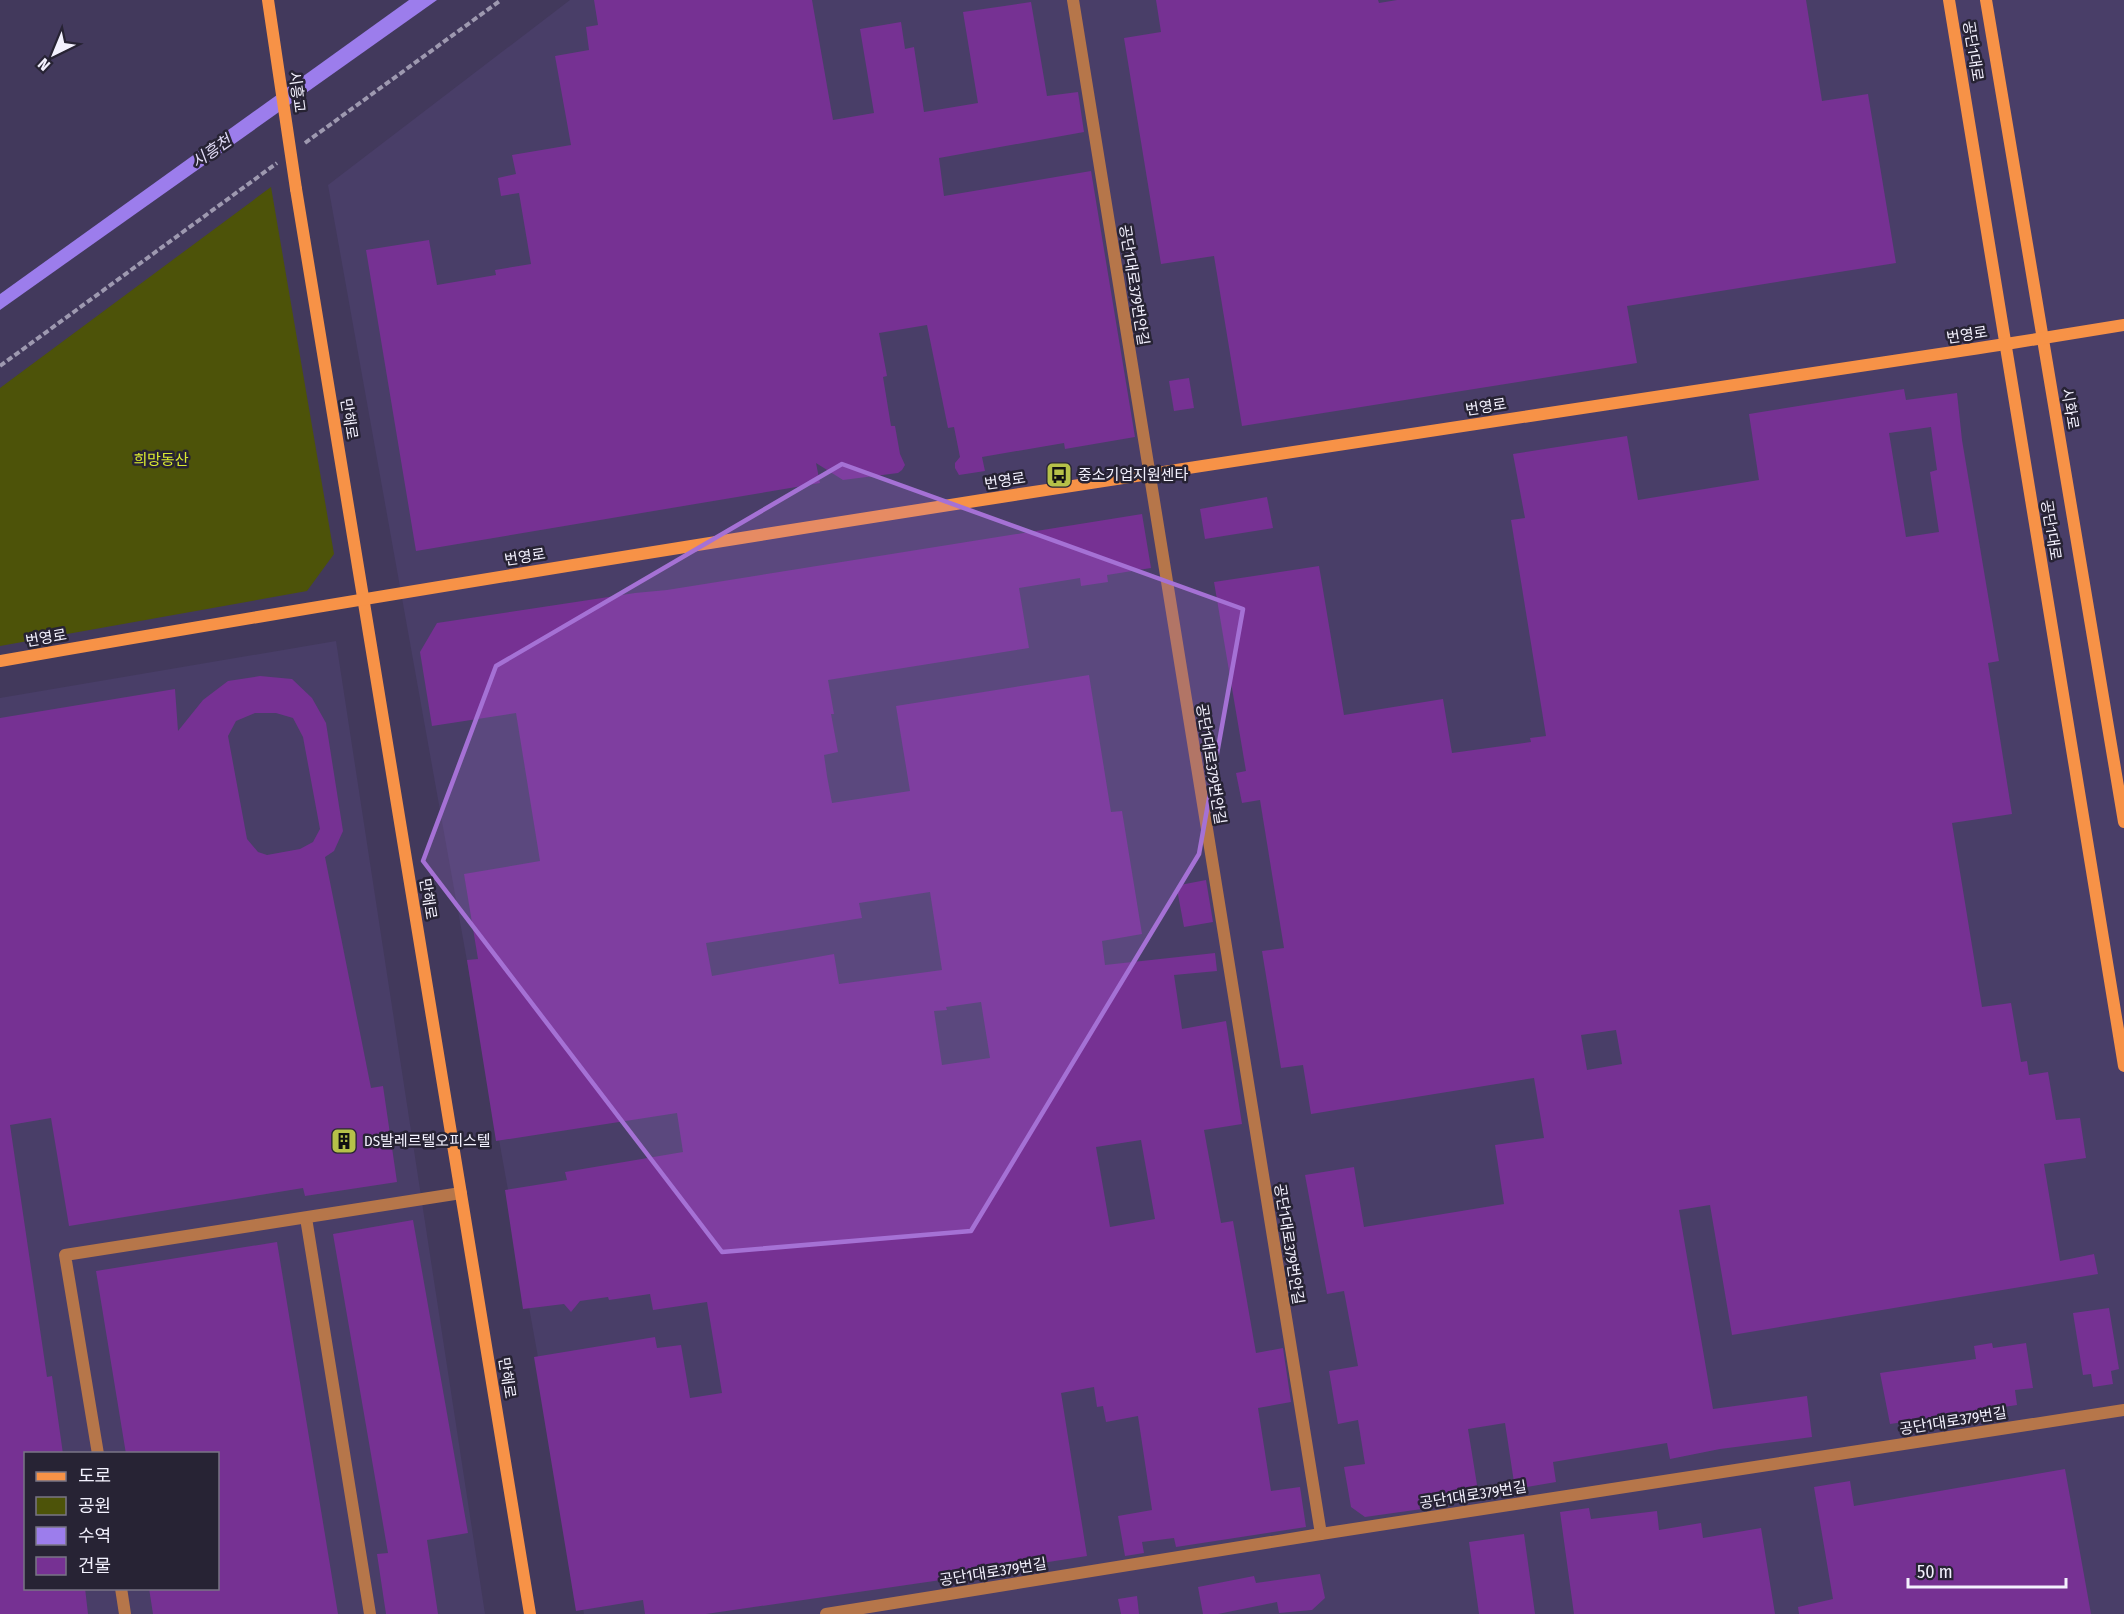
<svg xmlns="http://www.w3.org/2000/svg" width="2124" height="1614" font-family="'Fira Sans Condensed','Noto Sans KR',sans-serif">
  <rect width="100%" height="100%" fill="#42395c"/>
  <g fill="#493e68" fill-rule="evenodd">
    <path d="M570 0H2124V1614H584L328 185Z"/>
    <path d="M336 641 485 1614H0V698ZM26 1454H218V1588H26Z"/>
  </g>
  <path fill="#4d5309" d="M271 187 334 554 307 591 0 646V388Z"/>
  <path fill="#9c7dec" d="M409 0H437L0 310V294Z"/>
  <g fill="#763193" fill-rule="evenodd">
    <path d="M594 0H812L833 120 874 113 860 29 901 22 905 49 914 47 924 112 978 103 963 12 1031 2 1047 96 1078 92 1084 132 939 158 944 196 1091 171 1135 437 1065 449 1064 443 982 457 985 471 959 475 955 468V463L960 457 954 427 948 428 927 325 879 333 887 376 883 377 891 426H895L900 454 905 465 902 470 898 473 843 480 816 463 820 483 416 551 366 250 429 240 437 285 496 275 495 270 531 264 519 193 501 196 498 178 516 174 512 155 571 145 555 56 589 50 586 27 598 25Z"/>
    <path d="M1156 0H1378L1379 3 1397 0H1806L1822 101 1868 94 1896 263 1627 306 1637 363 1242 426 1214 256 1161 264 1124 38 1161 32Z"/>
    <path d="M1189 378 1194 408 1174 411 1169 381Z"/>
    <path d="M1904 389 1906 400 1957 393 1962 440 1999 661 1988 663 2012 814 1952 823 1982 1007 2011 1003 2021 1062 2027 1061 2029 1075 2048 1072 2056 1120 2080 1118 2086 1158 2044 1164 2060 1261 2094 1254 2098 1274 1732 1335 1710 1205 1679 1210 1713 1409 1807 1396 1812 1437 1720 1449 1670 1459 1667 1443 1553 1462 1556 1482 1515 1489 1505 1423 1468 1429 1478 1491 1434 1498 1436 1507 1365 1517 1351 1507 1344 1467 1365 1464 1358 1420 1338 1424 1329 1371 1358 1366 1344 1291 1327 1294 1305 1175 1354 1167 1364 1227 1504 1204 1495 1145 1544 1138 1534 1078 1311 1114 1303 1065 1281 1068 1262 951 1284 948 1260 800 1242 803 1236 773 1246 771 1214 582 1319 566 1344 715 1443 699 1452 753 1531 742 1530 738 1546 736 1511 520 1525 518 1513 454 1627 436 1638 500 1759 480 1749 414ZM1931 427 1937 470 1930 472 1939 532 1906 537 1889 433ZM1616 1030 1622 1064 1587 1070 1581 1035Z"/>
    <path d="M1267 497 1273 528 1205 539 1200 509Z"/>
    <path d="M1142 514 1151 568 1107 575 1108 582 1081 586 1080 578 1019 588 1029 648 828 680 834 714H831L838 752 824 755 827 776 832 803 910 791 896 706 1089 675 1111 812 1122 811 1142 934 1102 941 1105 965 1215 953 1217 971 1174 975 1182 1029 1226 1021 1242 1124 1204 1130 1221 1223 1233 1221 1256 1353 1283 1348 1291 1402 1258 1408 1271 1491 1300 1487 1306 1527 1176 1547 1174 1538 1142 1542 1144 1553 1125 1556 1118 1516 1152 1510 1138 1416 1106 1422 1103 1406 1097 1407 1094 1387 1061 1393 1087 1556 1003 1569V1571L706 1614H645L643 1600 576 1611 534 1357 655 1337 657 1348 681 1345 690 1398 722 1393 707 1302 653 1310 650 1294 609 1300 608 1297 580 1301 571 1312 564 1304 523 1309 505 1190 567 1180 565 1172 683 1152 677 1113 496 1141 467 960 478 959 464 874 540 861 516 713 432 726 420 652 437 623 635 593 667 590ZM930 892 942 970 839 984 834 954 712 976 706 943 862 918 859 903ZM981 1002 990 1058 942 1065 934 1011 947 1010 946 1007ZM1141 1140 1155 1219 1110 1227 1096 1147Z"/>
    <path d="M260 676 292 679 312 698 326 723 343 831 334 851 325 857 371 1088 383 1086 397 1182 305 1196 303 1188 69 1226 51 1118 10 1125 47 1377 52 1376 63 1454H26V1588H85L88 1614H0V718L175 689 178 731 203 700 228 681ZM255 713H276L293 718 303 737 320 829 313 842 300 849 267 855 258 852 247 839 228 736 236 721Z"/>
    <path d="M1206 880 1213 922 1184 927 1177 889H1181L1180 885Z"/>
    <path d="M413 1220 468 1533 427 1540 438 1614H386L377 1554 388 1553 333 1234Z"/>
    <path d="M277 1242 338 1614H153L149 1588H218V1454H126L96 1271Z"/>
    <path d="M2109 1308 2119 1369 2111 1371 2113 1384 2093 1387 2091 1374 2083 1375 2073 1313Z"/>
    <path d="M1992 1343 1993 1348 2026 1343 2033 1388 2015 1390 2017 1405 1890 1424 1880 1373 1976 1359 1974 1346Z"/>
    <path d="M2065 1469 2091 1614H1799L1798 1607 1833 1599 1814 1487 1850 1481 1854 1506Z"/>
    <path d="M1589 1508 1591 1519 1657 1511 1659 1530 1701 1523 1703 1538 1761 1528 1775 1614H1574L1560 1512Z"/>
    <path d="M1524 1534 1535 1614H1479L1469 1542Z"/>
    <path d="M1320 1574 1325 1598 1312 1610 1279 1613 1277 1602 1218 1614H1203L1198 1587 1254 1576 1256 1583Z"/>
    <path d="M1137 1596 1139 1614H1121L1118 1599Z"/>
  </g>
  <g fill="none" stroke-linecap="round" stroke-linejoin="round">
    <g stroke="#9e99b0" stroke-width="4" stroke-dasharray="6 3" stroke-linecap="butt">
      <path d="M305 143 501 0"/>
      <path d="M0 366 277 163"/>
    </g>
    <g stroke="#b6764a" stroke-width="12">
      <path d="M1073 0 1321 1534"/>
      <path d="M306 1218 370 1614"/>
      <path d="M98 1454 65 1255 461 1193"/>
      <path d="M121 1588 125 1614"/>
      <path d="M826 1614 1321 1534 2124 1410"/>
    </g>
    <g stroke="#f79247" stroke-width="12">
      <path d="M1949 0 2124 1066"/>
      <path d="M1986 0 2124 822"/>
      <path d="M296 189 530 1614"/>
      <path d="M0 661C667 545 1336 445 2006 344L2124 325"/>
    </g>
    <path stroke="#f79247" stroke-width="12" d="M268 0 296 189"/>
  </g>
  <path fill="#a571d5" fill-opacity="0.2" stroke="#a571d5" stroke-width="4.5" stroke-linejoin="round" d="M842 464 1243 609 1199 854 971 1231 722 1252 423 861 496 666Z"/>
  <defs>
    <g id="bus-square" transform="scale(1.35)"><rect x="-9" y="-9" width="18" height="18" rx="4" fill="#b6c149" stroke="#272334"/><path d="M-5-6H5V4H4V6H2V4H-2V6H-4V4H-5ZM-3.5-4V0h7V-4ZM-3.5 1.2v1.5H-2V1.2ZM2 1.2v1.5H3.5V1.2Z" fill="#111"/></g>
    <g id="building-square" transform="scale(1.35)"><rect x="-9" y="-9" width="18" height="18" rx="4" fill="#b6c149" stroke="#272334"/><path d="M-4-6H4V6H1V3H-1V6H-4ZM-2.5-4.3h1.7v1.8h-1.7ZM.8-4.3h1.7v1.8H.8ZM-2.5-1h1.7V.8h-1.7ZM.8-1h1.7V.8H.8Z" fill="#111"/></g>
  </defs>
  <g fill-rule="evenodd">
    <use href="#bus-square" x="1059" y="475"/>
    <use href="#building-square" x="344" y="1141"/>
  </g>
  <g text-anchor="middle" stroke-width="5" stroke-linejoin="round" paint-order="stroke">
    <g font-size="15" fill="#f3f1fe" stroke="#272334">
      <text transform="translate(1973 51) rotate(81)" y="5">공단1대로</text>
      <text transform="translate(297 92) rotate(82)" y="5">시흥교</text>
      <text transform="translate(1134 285) rotate(81)" y="5">공단1대로379번안길</text>
      <text transform="translate(1967 335) rotate(-9)" y="5">번영로</text>
      <text transform="translate(1486 407) rotate(-9)" y="5">번영로</text>
      <text transform="translate(2070 409) rotate(81)" y="5">시화로</text>
      <text transform="translate(349 419) rotate(81)" y="5">만해로</text>
      <text transform="translate(1005 481) rotate(-9)" y="5">번영로</text>
      <text transform="translate(2051 530) rotate(81)" y="5">공단1대로</text>
      <text transform="translate(525 557) rotate(-9)" y="5">번영로</text>
      <text transform="translate(46 638) rotate(-10)" y="5">번영로</text>
      <text transform="translate(1211 764) rotate(81)" y="5">공단1대로379번안길</text>
      <text transform="translate(428 899) rotate(81)" y="5">만해로</text>
      <text transform="translate(1289 1244) rotate(81)" y="5">공단1대로379번안길</text>
      <text transform="translate(507 1378) rotate(81)" y="5">만해로</text>
      <text transform="translate(1953 1421) rotate(-9)" y="5">공단1대로379번길</text>
      <text transform="translate(1473 1495) rotate(-9)" y="5">공단1대로379번길</text>
      <text transform="translate(993 1572) rotate(-9)" y="5">공단1대로379번길</text>
    </g>
    <g font-size="15" fill="#dbeb30" stroke="#272334">
      <text x="161" y="465">희망동산</text>
    </g>
    <g font-size="15" fill="#f3f1fe" stroke="#272334" text-anchor="start">
      <text x="1078" y="480">중소기업지원센타</text>
      <text x="364" y="1146">DS발레르텔오피스텔</text>
    </g>
    <g font-size="16" font-style="italic" fill="#e0daf6" stroke="#272334">
      <text transform="translate(211 151) rotate(-35)" y="6">시흥천</text>
    </g>
  </g>
  <rect x="24" y="1452" width="195" height="138" fill="#272334" stroke="#797585" stroke-width="1.5"/>
  <rect x="36" y="1472" width="30" height="9" fill="#f79247" stroke="#797585" stroke-width="1.5"/>
  <text x="78" y="1482" font-size="18" fill="#f3f1fe">도로</text>
  <rect x="36" y="1497" width="30" height="18" fill="#4d5309" stroke="#797585" stroke-width="1.5"/>
  <text x="78" y="1512" font-size="18" fill="#f3f1fe">공원</text>
  <rect x="36" y="1527" width="30" height="18" fill="#9c7dec" stroke="#797585" stroke-width="1.5"/>
  <text x="78" y="1542" font-size="18" fill="#f3f1fe">수역</text>
  <rect x="36" y="1557" width="30" height="18" fill="#763193" stroke="#797585" stroke-width="1.5"/>
  <text x="78" y="1572" font-size="18" fill="#f3f1fe">건물</text>
  <g transform="translate(54 54) rotate(223)" stroke="#272334" stroke-width="4.5" paint-order="stroke">
  <path d="M0-4.5L10 22L0 15L-10 22Z" fill="#f3f1fe"/>
  <text y="-9" font-size="16" font-weight="bold" text-anchor="middle" fill="#f3f1fe">N</text>
  </g>
  <path d="M1908 1578v9h158v-9" fill="none" stroke="#f3f1fe" stroke-width="3"/>
  <text x="1917" y="1578" font-size="18" fill="#f3f1fe" stroke="#272334" stroke-width="4.5" paint-order="stroke">50 m</text>
</svg>
